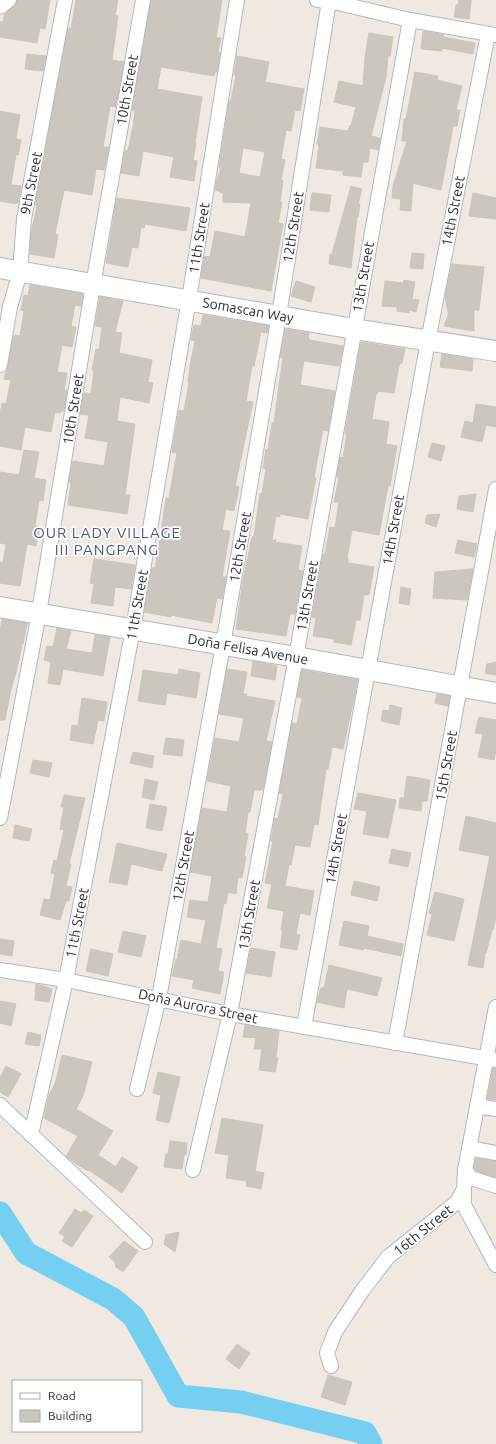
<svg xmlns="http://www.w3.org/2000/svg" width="496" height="1444" font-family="Ubuntu,sans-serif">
  <rect width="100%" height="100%" fill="#efe9e1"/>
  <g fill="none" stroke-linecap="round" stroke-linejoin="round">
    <path stroke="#75cff0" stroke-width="23" d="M0 1213 26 1253 113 1299 134 1317 178 1396 241 1402 365 1433 371 1444"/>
  </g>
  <g fill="#cbc7bf" stroke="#cbc5ba" fill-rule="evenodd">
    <path d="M17 0H50L45 29 40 28 37 43 0 37V22H3L5 14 14 6Z"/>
    <path d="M76 0H118L115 15 118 16 112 60 124 62 116 107 110 106 103 147H109L104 170 96 169 92 195 64 190 55 234 58 235 54 258 30 254 31 233 37 206 35 205 68 28 71 29Z"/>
    <path d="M151 0H222L216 38H221L218 52 220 53 217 72H215L214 76 161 67 157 89 202 97 195 143H196L193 160 197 161 194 181 170 177 174 157 143 151 139 176 121 173 125 150 128 151 133 126 135 110H132Z"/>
    <path d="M459 0H471L469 19 454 17 456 5H458Z"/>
    <path d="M423 31 444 35 443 37 475 43 473 54 442 48V51L421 49Z"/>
    <path d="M369 33 393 37 390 56H388L386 77 371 136 380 138 378 150 370 148 368 162H363L361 177 343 175V171L316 168 319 145 317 144 320 127 348 131 350 125 351 126 356 107 334 102 339 81 363 86 365 57Z"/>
    <path d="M27 54 46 56 43 71 25 69Z"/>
    <path d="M237 56 269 62 265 82 304 89 300 111 295 110 291 131 286 130 281 159 285 160 281 180 283 181 280 202H282L278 223 283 224 271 291 201 278 204 256 210 257 215 231 245 237 251 203 223 202V193L215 190 217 180 221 168H219L229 101H231L236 75H234ZM243 148 265 152 260 177 239 173Z"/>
    <path d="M415 72 438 76 437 80 462 86 456 110H460L457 126H453L441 190 413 183 411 211 400 210 401 199 392 198 393 186 407 141H402L404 119H406Z"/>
    <path d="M0 111 20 115 16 139 21 140 18 155 16 154 11 185 21 186 18 203 17 202 16 204 0 201Z"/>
    <path d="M351 186 362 189 358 204H360L358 217H357L351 268 329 264 330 254H332Z"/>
    <path d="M312 193 331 195 329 212 310 210Z"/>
    <path d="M473 193 496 198V219L469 216Z"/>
    <path d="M117 198 190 208 186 231 145 224 144 228 141 227 138 248 132 247 128 267 106 263Z"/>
    <path d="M412 253 424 254 423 269 410 268Z"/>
    <path d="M452 264 484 267 479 310H474V331L444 326 449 313H448L445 296Z"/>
    <path d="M404 280 415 282 412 299 419 300 416 312 409 310V313L397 311V307L382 306 385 281 403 283Z"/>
    <path d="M296 281 315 287 311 302 291 296Z"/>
    <path d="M30 285 83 294 81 306 75 305 71 326 76 327 72 347 62 345 57 372 67 373 64 390H67L64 411H60V413L55 412 51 432 25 427 21 450 0 446V414L2 403 6 404 11 380 4 379 6 371 8 366 14 335 20 336 24 311 21 310 24 295 28 296Z"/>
    <path d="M100 297 123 301 115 332 122 333 119 353 152 360 148 382 153 383 149 403 120 397 117 421 135 424 125 495H130L127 514 68 505 71 483 69 482 73 461 104 466 108 442 85 438 89 415 80 414 84 393 91 394 94 371 92 370 96 349 99 350 102 327 95 326Z"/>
    <path d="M203 315 269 326 267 333 261 332 254 366H252L246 401 253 402 235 486 239 487 234 511 226 509 222 530 230 531 222 577H226L222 599 217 598 212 623 171 615V617L144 612 152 568H155L160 540 166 498H169L177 453 172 452 179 410 184 411 189 383 188 382 190 365 195 341 191 340 194 325 201 326Z"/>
    <path d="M285 329 309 333 308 339H310L309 340 343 346 339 366 304 361 300 385 335 391 328 431 323 430 322 433 314 478H316L308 519 280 514V517L276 516 272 540H276L275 542 302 546 298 570 303 571 295 614H290L286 636 236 629 243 580 252 537H254L260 493 262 494 266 469 263 468 266 449 268 450 272 423H274L277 400 283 358 280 357Z"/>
    <path d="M361 342 405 349 402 363H400L398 370 394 393 378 391 377 394H376L372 419 389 422 386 444 397 446 390 486H388L379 535 352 530 347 558H348V563L374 567 369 595H364L360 620H356L351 645 334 642V639L313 636 316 618 312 617 323 554H325L330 527 335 528 339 502H334L339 478 337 477 340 457 343 458 347 434H345Z"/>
    <path d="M442 354 473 359 472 371 440 367Z"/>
    <path d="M476 404 496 407V427L486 425 482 442 461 437 465 421 473 423Z"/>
    <path d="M432 443 445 446 441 461 428 457Z"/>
    <path d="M24 450 39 452 34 478 46 480 43 501 39 500 35 526 40 527 36 546 27 544 20 586 0 583V562L3 563 6 544 0 543V472L19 475Z"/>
    <path d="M476 494 473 512 457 509 459 496Z"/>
    <path d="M440 514 436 527 425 523 427 515Z"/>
    <path d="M458 540 477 544 474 557 455 553Z"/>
    <path d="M94 559 135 565 131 589 115 587 113 606 91 603 94 584 90 583Z"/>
    <path d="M473 569 467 600 433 598 435 572Z"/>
    <path d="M401 587 411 589 409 605 399 603Z"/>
    <path d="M2 619 27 623 23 644H22L17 669 11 689 5 720H0V631Z"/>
    <path d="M57 628 71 631 66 649 92 653 95 635 110 637 103 676 63 669 60 685 48 683 51 662 44 660 47 646 53 647Z"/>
    <path d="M253 661 277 666 275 680 251 676Z"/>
    <path d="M496 662V675L485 673 487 664Z"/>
    <path d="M179 669 200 673 196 698 167 693 165 705 138 701 143 670 178 675Z"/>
    <path d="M227 669 247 672 243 694H247L246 696 275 701 266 741 272 742 263 790H254L250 812H248L245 833 248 834 244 856 246 857 242 878 238 877 236 894 228 892 226 904 224 903 216 948 222 949 218 971 224 972 220 994 192 988 194 980 172 976 176 959 177 960 181 940 201 944 206 920 187 917 190 900 208 902 212 876 190 872 202 808 227 812 231 786 207 781 215 738 239 742 244 718 219 714Z"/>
    <path d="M302 670 358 680 343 749 332 747 328 769H326L318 825 314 824 310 847 295 845 291 865 289 864 285 886 314 891 310 915 300 913 296 934 300 935 297 950 280 947 283 931 281 930 284 911 267 908 272 884 265 883 273 841H271L275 818 278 819 283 794 279 793 292 723 297 724 302 698 297 697Z"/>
    <path d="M437 694 450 696 448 706 435 703Z"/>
    <path d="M82 698 107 702 104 721 98 720 93 744 70 740 72 725 78 726Z"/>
    <path d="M390 705 402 708 399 725 381 721 383 710 389 711Z"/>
    <path d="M479 717 496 720V750L494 760 478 757 483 734 475 733Z"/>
    <path d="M166 738 184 740 182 756 163 754Z"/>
    <path d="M133 752 154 756 152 768 130 763Z"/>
    <path d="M33 760 52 763 49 777 30 773Z"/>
    <path d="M407 776 430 780 427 801H422L421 811 399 808 400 798H404Z"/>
    <path d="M145 779 158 782 154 800 142 797Z"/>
    <path d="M358 793 396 800 388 838 363 834 367 811 354 809Z"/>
    <path d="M64 795 85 798 69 864H71L66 886 72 887 69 901H66L60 920 40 915 44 899 50 900 55 874 51 873 54 860 57 861 64 830 60 829 64 807H61Z"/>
    <path d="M150 804 167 807 162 831 146 828Z"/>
    <path d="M466 816 496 823V917L493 930H492L486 953H485L483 968 468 965 490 856 459 850Z"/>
    <path d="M15 825 32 829 29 841 13 838Z"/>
    <path d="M117 843 167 854 162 871 131 864 127 885 109 882Z"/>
    <path d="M392 849 411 853 408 867 389 863Z"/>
    <path d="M354 881 380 887 377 901 351 895Z"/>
    <path d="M435 892 464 899 454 941 427 935 432 914 429 913Z"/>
    <path d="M344 921 369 926 367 936 403 944 401 956 364 948 363 950 339 945Z"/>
    <path d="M123 931 146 936 141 957 118 952Z"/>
    <path d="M0 939 14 941 12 956 0 954Z"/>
    <path d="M251 948 275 952 271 977 246 973Z"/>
    <path d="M91 949 113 954 108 976 86 971Z"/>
    <path d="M329 965 382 978 377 996 347 989 344 1008 317 1002 321 988H324Z"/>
    <path d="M36 984 52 989 49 1002 35 1000Z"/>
    <path d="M0 1001 16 1004 11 1026 0 1023Z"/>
    <path d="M245 1025 279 1031 276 1058H278L275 1072 259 1070 262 1049H254L256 1038 243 1037Z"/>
    <path d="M28 1032 41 1035 39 1046 25 1044Z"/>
    <path d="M62 1055 92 1062 83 1096 76 1109 113 1131 98 1155 116 1167 122 1157 138 1167 122 1193 89 1170 88 1171 72 1161 66 1156 78 1136 44 1118 49 1095 55 1084Z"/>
    <path d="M6 1066 21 1074 8 1097 0 1092V1078Z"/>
    <path d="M493 1068H496V1100L487 1099Z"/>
    <path d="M158 1072 180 1077 169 1123 156 1120 161 1095 153 1093Z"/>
    <path d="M222 1118 263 1125 255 1171 264 1173 261 1189 246 1186 247 1181 226 1178 229 1155 215 1153Z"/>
    <path d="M170 1141 187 1143 186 1155H184L182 1169 164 1167 166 1154H168Z"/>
    <path d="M476 1158 496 1161V1177L476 1171 474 1168Z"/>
    <path d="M75 1209 81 1213 84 1210 93 1216 72 1247 62 1241 65 1237 59 1233Z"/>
    <path d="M179 1232 175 1252 164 1244 166 1235Z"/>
    <path d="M124 1241 138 1251 123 1272 116 1267 115 1262 109 1257Z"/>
    <path d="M237 1344 250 1353 239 1369 226 1359Z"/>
    <path d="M328 1375 352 1382 345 1405 321 1397Z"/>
  </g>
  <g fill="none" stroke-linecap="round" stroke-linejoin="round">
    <g stroke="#b4b7c1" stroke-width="16">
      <g id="street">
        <path d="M317 0 329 1 410 20 496 35"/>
        <path d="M0 7 9 0"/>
        <path d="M0 365 10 307 20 272 24 219 65 0"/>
        <path d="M0 818 39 613 93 285 143 0"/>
        <path d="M0 970 66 980 230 1014 496 1060"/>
        <path d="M304 1027 368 670 428 341 488 34"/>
        <path d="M395 1043 496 489"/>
        <path d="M137 1089 159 998 223 645 279 315 329 1"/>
        <path d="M0 1105 145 1242"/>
        <path d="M477 1106 496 1109"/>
        <path d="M31 1135 66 980 133 629 189 299 237 0"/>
        <path d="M469 1148 496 1153"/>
        <path d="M193 1170 230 1014 296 657 410 20"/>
        <path d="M465 1170 471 1178 496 1186"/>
        <path d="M464 1189V1205L496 1265"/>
        <path d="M331 1366 327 1353 335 1332 362 1291 388 1257 457 1202 464 1189 465 1170 496 1007"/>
      </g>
    </g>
    <g stroke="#b4b7c1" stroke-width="22">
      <g id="secondary">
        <path d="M0 268 354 329 496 351"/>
        <path d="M0 607 296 657 496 693"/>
      </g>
    </g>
    <use href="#street" stroke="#fff" stroke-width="14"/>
    <use href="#secondary" stroke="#fff" stroke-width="20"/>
  </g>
  <g text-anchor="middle" stroke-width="3.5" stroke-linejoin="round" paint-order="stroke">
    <g font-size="14" fill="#2e2e2e" stroke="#fff">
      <text transform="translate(127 90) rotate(-80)" y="5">10th Street</text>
      <text transform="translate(31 183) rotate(-79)" y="5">9th Street</text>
      <text transform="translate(453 211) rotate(-79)" y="5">14th Street</text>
      <text transform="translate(293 227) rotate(-81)" y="5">12th Street</text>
      <text transform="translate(199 238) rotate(-81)" y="5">11th Street</text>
      <text transform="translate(363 277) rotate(-80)" y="5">13th Street</text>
      <text transform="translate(248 310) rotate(10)" y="5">Somascan Way</text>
      <text transform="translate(73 409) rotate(-81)" y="5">10th Street</text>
      <text transform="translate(393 530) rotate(-80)" y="5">14th Street</text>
      <text transform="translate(240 547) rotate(-80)" y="5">12th Street</text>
      <text transform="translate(307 596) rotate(-80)" y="5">13th Street</text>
      <text transform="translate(137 605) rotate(-80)" y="5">11th Street</text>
      <text transform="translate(248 649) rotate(10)" y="5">Doña Felisa Avenue</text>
      <text transform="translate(446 766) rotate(-80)" y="5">15th Street</text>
      <text transform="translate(336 849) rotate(-80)" y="5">14th Street</text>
      <text transform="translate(183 866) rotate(-80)" y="5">12th Street</text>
      <text transform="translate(249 915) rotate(-80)" y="5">13th Street</text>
      <text transform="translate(77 923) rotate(-79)" y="5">11th Street</text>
      <text transform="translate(198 1006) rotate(12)" y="5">Doña Aurora Street</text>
      <text transform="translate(423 1230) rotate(-39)" y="5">16th Street</text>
    </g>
    <g font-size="15" letter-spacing="1" fill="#4d5680" stroke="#fff">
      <text x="107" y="538">OUR LADY VILLAGE<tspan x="107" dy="17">III PANGPANG</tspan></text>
    </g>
  </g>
  <rect x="12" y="1380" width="130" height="52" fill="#ffffff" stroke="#ababab"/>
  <rect x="20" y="1393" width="20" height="6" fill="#ffffff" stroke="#ababab"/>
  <text x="48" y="1400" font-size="12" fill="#2e2e2e">Road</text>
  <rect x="20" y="1410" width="20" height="12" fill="#cbc7bf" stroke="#ababab"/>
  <text x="48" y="1420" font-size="12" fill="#2e2e2e">Building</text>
</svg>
